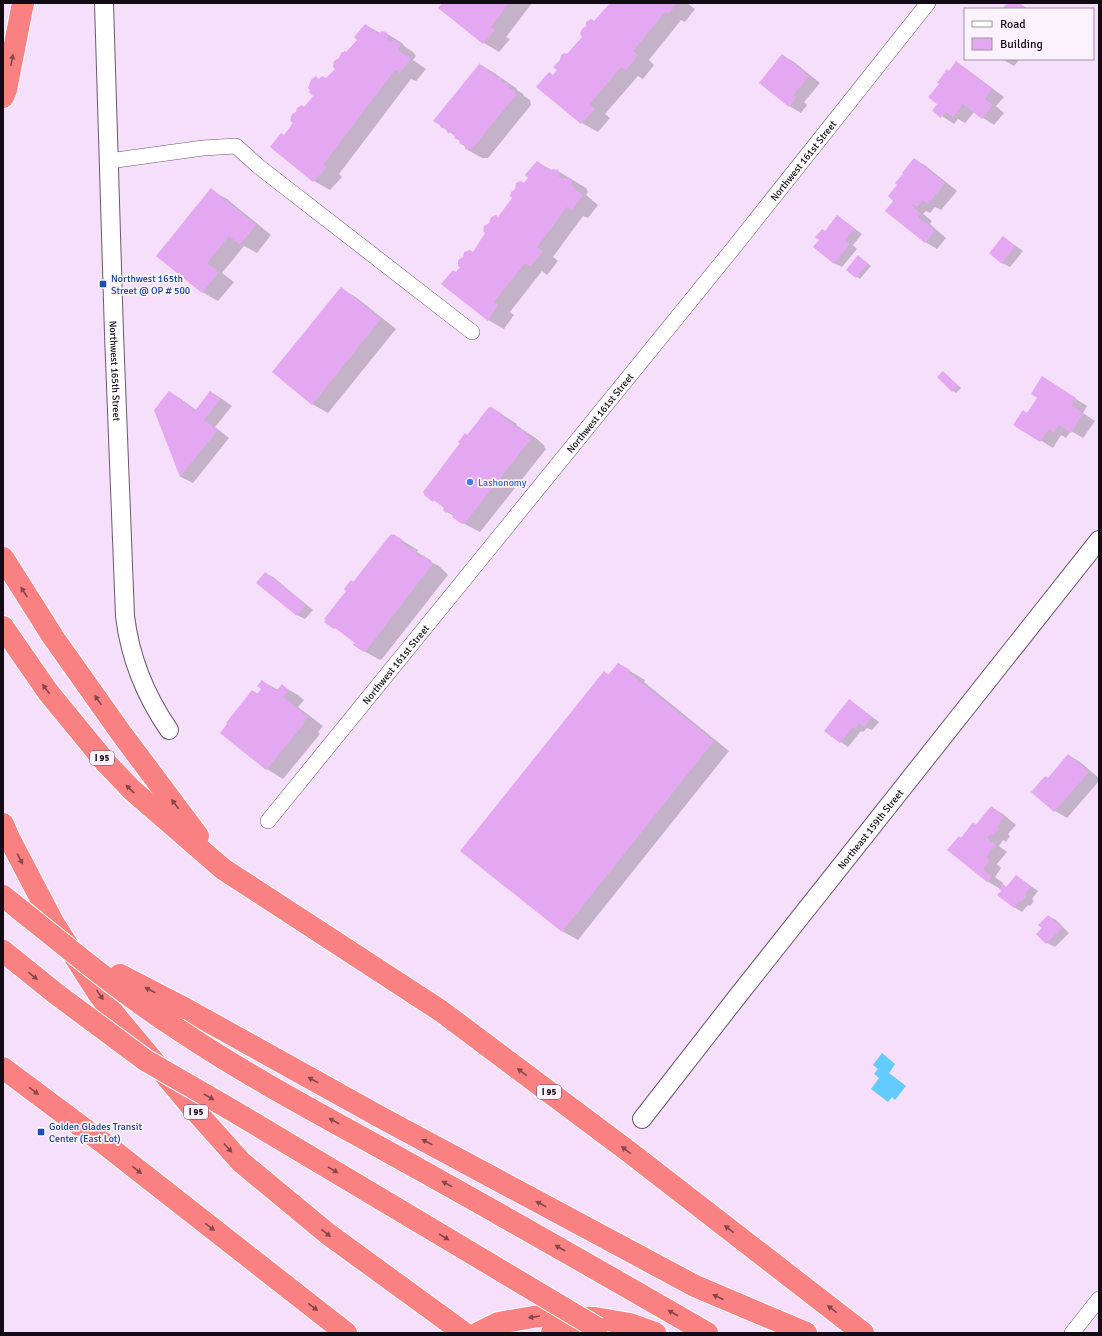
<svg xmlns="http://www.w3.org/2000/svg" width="1102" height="1336" font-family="Signika,sans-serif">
  <rect width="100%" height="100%" fill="#f6dffb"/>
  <path fill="#63cbfe" d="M882 1053 895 1064 889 1073 906 1086 895 1100 892 1097 888 1102 871 1089 879 1078 874 1074 878 1069 873 1065Z"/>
  <g fill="#0003">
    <path d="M443 3H532L506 37 510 39 499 52 484 43Z"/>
    <path d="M611 3H687L695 9 685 22 681 20 649 60 654 65 643 79 638 76 605 114 610 118 598 132 582 123 538 87 553 76 567 55Z"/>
    <path d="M1008 3H1019L1028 9H1003Z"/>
    <path d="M366 25 380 33H386L402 43 404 46 413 52 416 56 413 60 426 69 416 81 411 79 339 174 342 177 330 190 314 181 271 147 284 136 315 96 320 80 326 79 336 69 346 53 358 40Z"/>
    <path d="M782 55 794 62 820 83 804 102 807 105 801 113 789 106Z"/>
    <path d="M1002 59H1020L1014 66Z"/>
    <path d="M957 63 968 70 1004 97 996 106 1004 113 994 125 974 112 965 123 958 119 954 124 933 110 938 104 949 72Z"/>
    <path d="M481 65 496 74 497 75 516 88 517 90 523 94 524 96 530 100 531 105 488 158H482L466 149V147L461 144 460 141 455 138V136L434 121Z"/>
    <path d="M914 159 926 166 957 191 941 210 935 207 930 213 926 211 923 214 932 221 930 224 946 238 937 249 925 242 894 201 898 185Z"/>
    <path d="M538 162 553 171H558L586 188 588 192 586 195 598 205 588 218 583 216 553 257 558 261 547 275 542 271 510 312 514 315 504 329 488 320 456 273 473 253 529 178Z"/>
    <path d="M211 190 227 199 271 235 257 253 244 246 222 273 234 282 218 301 202 292Z"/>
    <path d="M838 216 862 234 853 245 857 249 842 267 834 263 820 240Z"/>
    <path d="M1003 237 1023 251 1010 267 1002 263Z"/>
    <path d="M861 258 871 266 860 279 847 270Z"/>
    <path d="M341 288 357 298 396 329 328 413 312 404Z"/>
    <path d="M943 372 961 388 956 393 953 391Z"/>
    <path d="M1054 385 1087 406 1083 413 1095 421 1083 438 1071 431 1066 438 1061 435 1053 448 1014 424 1028 414Z"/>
    <path d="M170 392 181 399 196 410 211 392 222 399 232 406 215 427 229 438 193 483 181 477 155 410Z"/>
    <path d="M492 408 517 424 516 425 537 439 545 446 544 447 546 449 480 532 457 520 454 516 447 512 446 508 425 494 468 436Z"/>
    <path d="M393 535 418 550 417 552 432 561 431 562 439 566 448 575 382 659H381L380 660 364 651 347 635 326 622 354 583Z"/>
    <path d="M265 573 273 577 313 610 305 619 297 615Z"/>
    <path d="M618 664 645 680 644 682 729 751 578 940 562 931 604 672 609 675Z"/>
    <path d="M262 681 278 690 282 686 298 695 304 700 298 707 323 726 318 732 320 734 283 779 267 769 221 733 253 691 258 694 262 689Z"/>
    <path d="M849 700 879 722 872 730 867 728 863 732 861 731 848 747 841 742Z"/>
    <path d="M1068 755 1080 762 1099 778V781L1067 818 1055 811 1048 779Z"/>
    <path d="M991 807 1003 814 1016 825 1008 834 1010 836 1006 842 1003 840 999 846 1007 852 997 864 1001 868 995 877 1003 883 1002 885 1007 888 1016 876 1038 891 1032 899 1034 901 1030 906 1028 905 1022 912 1014 907 1002 890 987 881 962 839 976 825Z"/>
    <path d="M1048 916 1056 920 1069 933 1055 947 1047 943 1043 928Z"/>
  </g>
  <g fill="#e4a8f2">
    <path d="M442 3H509L491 27 495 30 483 44 438 8Z"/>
    <path d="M610 3H677L669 14 665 12 633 51 638 55 626 70 621 67 590 104 595 109 581 124 536 87 549 72 553 75 557 70 553 67 560 60 561 55 565 53 567 54 582 37 580 34 582 29 586 26V22L591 19 594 21Z"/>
    <path d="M1007 3H1019L1026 9H1002Z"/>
    <path d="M365 24 378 34 382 31 386 32 388 36 387 40 391 43 393 40 397 41 400 46 398 50 411 59 400 73 395 70 323 165 327 167 313 182 270 147 281 133 284 135 293 123 290 121 292 114 296 112 297 108 302 105 304 107 313 96 309 92 310 90 308 88 311 80 316 76 319 79 322 76 326 78 335 69 333 67 334 61 339 58 341 53 345 51 346 52 357 40 354 37Z"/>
    <path d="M782 54 809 76 793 95 796 97 789 107 759 83Z"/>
    <path d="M956 61 992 89 985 99 993 105 982 119 963 104 953 117 946 112 941 118 932 111 937 104 928 97 939 84 937 83 947 69 949 71Z"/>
    <path d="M480 63 481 67 486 68 489 73 492 72 495 77 501 78 502 83H507L509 89 514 90 516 95 472 149H465V144H460L459 139H455L453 132 448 133 445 128H441L439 124 433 121Z"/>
    <path d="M914 158 945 183 928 204 923 200 917 207 914 204 912 206 921 214 918 217 935 230 925 243 885 211 893 201 888 196 897 185 895 183 903 174 902 173Z"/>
    <path d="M537 161 551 171 553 169 558 170 560 173 558 176 563 179 565 177 570 178 572 183 571 185 583 195 572 210 567 207 537 247 543 251 531 266 525 263 494 302 498 305 488 321 441 284 453 270 456 272 460 267 458 266V260L463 257 464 252 470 250 473 252 485 233 483 231 484 226 489 223 491 217 496 215 498 217 512 198 510 196 511 192 515 189 516 183 521 181 524 183 528 178 525 175Z"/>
    <path d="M211 188 256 225 240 245 229 236 207 263 219 272 202 293 156 256Z"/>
    <path d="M837 215 855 229 845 240 850 244 834 264 813 247 819 240 815 237 822 229 825 231Z"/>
    <path d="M1003 236 1015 246 1002 264 989 253Z"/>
    <path d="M858 255 868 264 856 278 846 270Z"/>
    <path d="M341 287 381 319 312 405 272 372Z"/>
    <path d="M943 371 958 386 952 392 937 377Z"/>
    <path d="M1042 376 1076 398 1071 405 1083 413 1071 433 1059 425 1054 433 1049 429 1040 442 1013 425 1023 410 1027 413 1037 398 1031 394Z"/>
    <path d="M169 391 195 411 210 391 221 399 204 420 218 430 180 477 154 410Z"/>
    <path d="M489 407 490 408 491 407 502 414 501 415 520 430 521 429 530 437 529 438 531 439 464 524 463 523 462 524 452 517 453 515 448 511 446 513 443 510 444 508 434 500 433 502 424 495V493L423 492 460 443 458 442 465 433 467 435Z"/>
    <path d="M391 534 392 535 393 534 403 540 401 542 412 550 413 548 417 551 415 553 421 558 423 555 432 563V565L366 651 365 650 364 652 353 645 355 643 335 628 334 629 324 622 326 620 324 619 346 591 344 589 351 580 353 582Z"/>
    <path d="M265 572 306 605 297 616 256 583Z"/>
    <path d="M618 663 630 670 628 672 714 741 562 932 460 851 604 671 608 675Z"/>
    <path d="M262 680 276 691 282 684 289 690 283 697 308 717 303 723 304 724 266 770 220 733 227 724 226 723 252 690 257 694 261 689 257 686Z"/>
    <path d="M849 699 872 717 864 727 859 723 855 729 853 727 840 743 824 731Z"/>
    <path d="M1068 754 1089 772 1054 812 1031 792 1045 776 1048 778Z"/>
    <path d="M991 806 1004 817 997 827 999 829 993 836 991 834 987 838 996 845 986 857 990 860 983 869 992 876 987 882 947 850 959 836 961 838 973 822 976 825Z"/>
    <path d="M1016 875 1031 886 1025 894 1027 895 1021 902 1020 901 1014 908 997 895 1001 891 999 889 1003 884 1006 887Z"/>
    <path d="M1048 915 1062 928 1046 944 1036 934 1042 928 1038 925Z"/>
  </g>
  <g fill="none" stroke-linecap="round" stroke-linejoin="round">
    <g stroke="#6c5870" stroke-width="16">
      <g id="minor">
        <path d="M109 161 203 148 236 146 258 166 472 332"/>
        <path id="s1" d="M268 821 731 251 928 3"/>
        <path d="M1072 1333 1099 1299"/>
      </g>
    </g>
    <g stroke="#6c5870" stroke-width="20">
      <g id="tertiary">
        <path id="s2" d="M104 3 114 334 125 616C130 658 145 695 169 730"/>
        <path id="s3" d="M642 1119 737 997 1099 540"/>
      </g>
    </g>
    <g stroke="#fff" stroke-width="24">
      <g id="motorway">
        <path d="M3 97 6 90 23 3"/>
        <path d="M3 558 53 637 121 733 198 836"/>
        <path d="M3 627 48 692 107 764 132 790 223 869 441 1011 628 1151 863 1333"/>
        <path d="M3 824 9 838 54 924 100 996 120 1021 191 1106 241 1162 328 1234 464 1333"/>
        <path d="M184 1008 382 1118 695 1286 806 1333"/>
        <path d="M3 1068 106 1145 346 1333"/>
        <path d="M478 1333 498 1323 539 1316 595 1318 630 1324 655 1333"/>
        <path d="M552 1333H595"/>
      </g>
    </g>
    <use href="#minor" stroke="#fff" stroke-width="15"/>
    <use href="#tertiary" stroke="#fff" stroke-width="18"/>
    <use href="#motorway" stroke="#fa8182" stroke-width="22"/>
    <g stroke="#fff" stroke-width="24" stroke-linecap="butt">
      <g id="motorway-bridge">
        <path d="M3 896C61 942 117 990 179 1030 255 1081 337 1123 417 1168 514 1222 610 1277 707 1333"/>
        <path d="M3 951 55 993 145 1060 230 1109 597 1328"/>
        <path d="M120 975 184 1008"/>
      </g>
    </g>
    <use href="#motorway-bridge" stroke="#fa8182" stroke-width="22"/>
  </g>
  <defs><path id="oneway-solid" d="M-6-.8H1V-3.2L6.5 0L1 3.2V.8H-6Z"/></defs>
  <g fill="#86464b">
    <use href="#oneway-solid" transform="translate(12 60) rotate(-79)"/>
    <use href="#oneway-solid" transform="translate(24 592) rotate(-123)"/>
    <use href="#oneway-solid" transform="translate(46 689) rotate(-127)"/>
    <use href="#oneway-solid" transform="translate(98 700) rotate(-125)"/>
    <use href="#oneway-solid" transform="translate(130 789) rotate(-136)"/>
    <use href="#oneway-solid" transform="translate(175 804) rotate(-127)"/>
    <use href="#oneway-solid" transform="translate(20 859) rotate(63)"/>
    <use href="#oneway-solid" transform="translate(33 976) rotate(39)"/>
    <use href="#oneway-solid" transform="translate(150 990) rotate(-153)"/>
    <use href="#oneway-solid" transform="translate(100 995) rotate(55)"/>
    <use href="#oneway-solid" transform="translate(522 1072) rotate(-143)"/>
    <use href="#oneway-solid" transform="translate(313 1080) rotate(-151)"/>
    <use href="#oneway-solid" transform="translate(34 1091) rotate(37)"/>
    <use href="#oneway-solid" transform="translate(209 1097) rotate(30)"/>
    <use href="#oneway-solid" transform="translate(334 1121) rotate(-151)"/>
    <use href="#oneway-solid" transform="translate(427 1142) rotate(-152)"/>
    <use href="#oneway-solid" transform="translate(228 1148) rotate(48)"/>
    <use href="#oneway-solid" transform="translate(626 1150) rotate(-143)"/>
    <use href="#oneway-solid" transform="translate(137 1170) rotate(38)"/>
    <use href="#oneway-solid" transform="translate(333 1170) rotate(31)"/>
    <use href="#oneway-solid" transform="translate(447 1184) rotate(-151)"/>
    <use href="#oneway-solid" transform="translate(541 1204) rotate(-152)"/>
    <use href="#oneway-solid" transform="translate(210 1227) rotate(38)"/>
    <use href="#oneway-solid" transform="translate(729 1229) rotate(-142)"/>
    <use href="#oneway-solid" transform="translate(326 1233) rotate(38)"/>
    <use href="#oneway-solid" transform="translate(444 1237) rotate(31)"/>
    <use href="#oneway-solid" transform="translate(560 1248) rotate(-150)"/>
    <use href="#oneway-solid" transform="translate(718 1297) rotate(-156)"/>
    <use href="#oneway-solid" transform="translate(313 1307) rotate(38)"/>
    <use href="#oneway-solid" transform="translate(832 1309) rotate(-142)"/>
    <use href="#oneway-solid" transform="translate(673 1313) rotate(-150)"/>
    <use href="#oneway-solid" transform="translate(534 1317) rotate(171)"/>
  </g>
  <g fill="#1a4fb4" stroke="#fbf2fd" stroke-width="1.5">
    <rect x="99" y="280" width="8" height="8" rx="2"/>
    <rect x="37" y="1128" width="8" height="8" rx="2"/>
  </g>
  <circle fill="#3f7fe0" stroke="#fbf2fd" stroke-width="1.5" cx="470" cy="482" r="4"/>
  <g text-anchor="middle" stroke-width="3.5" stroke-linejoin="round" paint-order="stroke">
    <g fill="#fbf2fd" stroke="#58505a" stroke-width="1">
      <rect x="90" y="751" width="24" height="14" rx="3"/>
      <rect x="537" y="1085" width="24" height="14" rx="3"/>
      <rect x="184" y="1105" width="24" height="14" rx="3"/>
    </g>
    <g font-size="9" font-weight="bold" fill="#120a14">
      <text x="102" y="761">I 95</text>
      <text x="549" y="1095">I 95</text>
      <text x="196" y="1115">I 95</text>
    </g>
    <g font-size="10" fill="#120a14" stroke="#fbf2fd">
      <text dy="4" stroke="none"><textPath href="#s1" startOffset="850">Northwest 161st Street</textPath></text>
      <text dy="4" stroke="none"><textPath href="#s2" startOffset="368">Northwest 165th Street</textPath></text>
      <text dy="4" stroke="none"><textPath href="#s1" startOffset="526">Northwest 161st Street</textPath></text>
      <text dy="4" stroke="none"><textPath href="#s1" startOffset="202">Northwest 161st Street</textPath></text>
      <text dy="4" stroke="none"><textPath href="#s3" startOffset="369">Northeast 159th Street</textPath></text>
    </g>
    <g font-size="10" fill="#164399" stroke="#fbf2fd" text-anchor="start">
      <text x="111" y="282">Northwest 165th<tspan x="111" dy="12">Street @ OP # 500</tspan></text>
      <text x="49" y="1130">Golden Glades Transit<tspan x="49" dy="12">Center (East Lot)</tspan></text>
    </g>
    <g font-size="10" fill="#366cbe" stroke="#fbf2fd" text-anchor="start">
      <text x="478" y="486">Lashonomy</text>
    </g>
  </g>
  <rect width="1102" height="1336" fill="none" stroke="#120a14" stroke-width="8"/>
  <rect x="964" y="8" width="130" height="52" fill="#fbf2fd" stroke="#9e95a0"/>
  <rect x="972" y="21" width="20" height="6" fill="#ffffff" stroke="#9e95a0"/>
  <text x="1000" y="28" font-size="12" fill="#120a14">Road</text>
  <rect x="972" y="38" width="20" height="12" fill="#e4a8f2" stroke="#9e95a0"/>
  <text x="1000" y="48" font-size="12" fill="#120a14">Building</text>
</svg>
